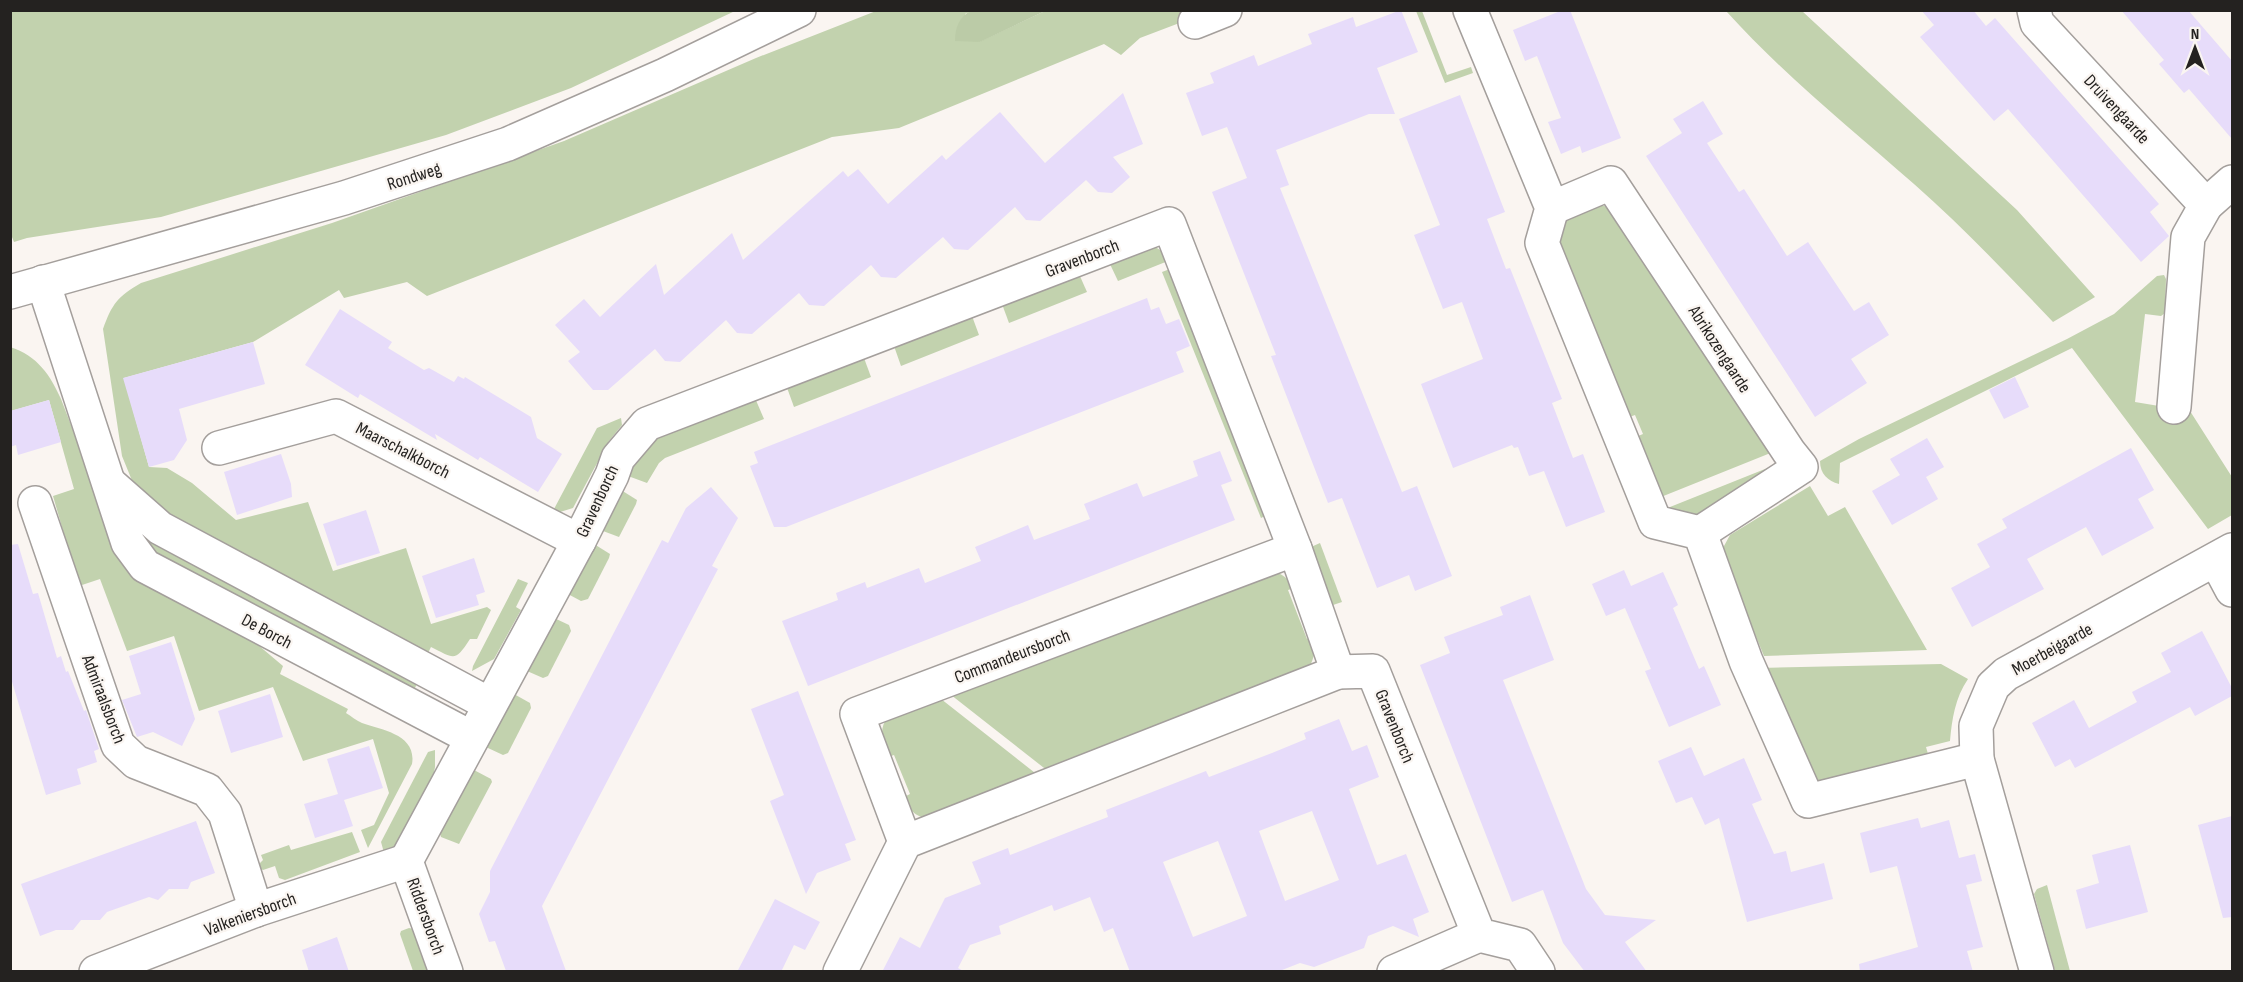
<svg xmlns="http://www.w3.org/2000/svg" width="2243" height="982" font-family="'Sofia Sans Condensed',sans-serif">
  <rect width="100%" height="100%" fill="#faf5f1"/>
  <g fill="#c2d2ae">
    <path d="M10 11 11 10 735 11 571 88 446 135 161 217 27 238 14 242 10 232Z"/>
    <path d="M876 11H972L965 14 979 42 1045 11H1211L1140 38 1121 55 1104 44 899 128 832 137 427 296 407 282 344 298 339 290 253 342 124 378 149 467 167 468 192 483 236 520 308 502 333 571 406 548 431 624 487 607 491 610 477 639H470C455 662 455 659 431 647L428 653 270 569 180 532 133 483 122 456 103 329C112 304 118 296 141 283L332 223 564 141 756 58Z"/>
    <path d="M1416 11H1422L1447 75 1471 67 1473 73 1445 83Z"/>
    <path d="M1726 11H1802L2017 210 2095 297 2053 322C2008 275 1963 227 1914 184 1850 128 1783 74 1726 11Z"/>
    <path d="M1600 205 1608 207 1773 452 1656 499 1631 439 1643 434 1635 415 1624 419 1555 243 1562 220Z"/>
    <path d="M1147 244C1158 247 1163 251 1168 261L1118 281 1109 262Z"/>
    <path d="M1175 267 1271 513 1261 518 1162 272Z"/>
    <path d="M1079 274 1087 292 1009 323 1002 304Z"/>
    <path d="M2164 275 2166 279 2165 313 2161 316 2145 314 2135 402 2159 406 2176 422 2190 411 2232 477V515L2208 529 2072 348 1840 463 1839 484C1828 481 1820 474 1820 461L1859 439 2067 339 2114 314 2157 276Z"/>
    <path d="M972 316 979 335 901 366 894 346 950 326 947 320Z"/>
    <path d="M10 347C38 356 50 375 61 399L112 532 237 627 283 666 280 674 348 709 346 713C351 716 357 721 362 723 383 730 417 735 412 764L368 848 361 830 374 825 389 793 373 739 303 761 273 687 199 711 174 636 127 651 100 579 79 586 53 496 74 489 49 400 11 411Z"/>
    <path d="M864 358 871 377 794 407 786 385Z"/>
    <path d="M755 398 764 419 665 458 659 463 647 483 628 476 627 470 653 437Z"/>
    <path d="M621 418 622 425 609 441 573 508 560 512 554 509 597 428Z"/>
    <path d="M1775 465 1701 519 1665 509Z"/>
    <path d="M1810 486 1828 516 1845 507 1927 650 1764 656 1724 559V546L1730 535Z"/>
    <path d="M621 490 637 500 636 504 619 537 603 531 599 527Z"/>
    <path d="M144 535 419 679 411 697 165 565 142 536Z"/>
    <path d="M1320 543 1342 602 1327 607 1311 547Z"/>
    <path d="M594 544 610 554 609 558 588 599 581 601 566 593Z"/>
    <path d="M1271 570C1282 574 1288 578 1295 588L1288 590 1307 639 1314 636C1316 652 1314 662 1304 675L1053 775 946 691Z"/>
    <path d="M518 579 528 583 516 607 521 610 494 659 472 671 473 666Z"/>
    <path d="M552 617 569 625 571 631 548 676 543 678 527 671Z"/>
    <path d="M1941 664 1968 679C1955 698 1952 719 1950 741L1926 747 1930 761 1819 782 1804 770 1760 668Z"/>
    <path d="M514 694 530 703 531 708 508 753 503 755 488 748 486 744Z"/>
    <path d="M936 695 1044 780 932 819C916 818 910 811 904 797L910 794 894 755 888 757C884 743 877 730 888 717Z"/>
    <path d="M435 750V767L433 778 396 849 385 856 381 842 428 752Z"/>
    <path d="M474 770 491 779 492 782 459 844 441 837 439 830Z"/>
    <path d="M352 832 360 852 285 880 279 878 275 866 263 870 259 868V864L263 860 261 855 289 845 291 850Z"/>
    <path d="M2047 885 2070 971H2055L2034 894 2037 889Z"/>
    <path d="M409 928 414 929 429 971H413L400 934 401 931Z"/>
  </g>
  <path fill="#bbcba7" d="M972 10H1045V11L980 42 955 41C955 27 959 17 972 10Z"/>
  <g fill="#e7dcfa" fill-rule="evenodd">
    <path d="M1401 10 1418 52 1377 68 1395 114H1369L1276 150 1289 185 1280 188 1402 492 1417 486 1452 576 1415 591 1409 575 1377 588 1342 498 1328 503 1271 356 1276 355 1212 192 1247 178 1227 127 1202 136 1186 93 1214 83 1210 73 1254 55 1258 66 1312 44 1308 34 1353 17 1356 27Z"/>
    <path d="M1563 10H1570L1621 138 1582 153 1580 146 1561 154 1548 122 1561 118 1537 56 1525 61 1513 30Z"/>
    <path d="M1921 10H1973L1986 26 1995 18 2159 204 2150 212 2169 236 2141 262 2008 109 1994 121 1920 37 1934 25Z"/>
    <path d="M2121 10H2188L2232 61V139L2189 89 2184 93 2159 64 2164 60Z"/>
    <path d="M1123 93 1143 144 1113 157 1130 177 1112 193 1098 192 1086 180 1040 221 1026 220 1015 207 968 250 954 249 943 237 896 278 881 277 871 265 824 306 809 305 799 293 752 334 737 333 726 320 680 362 665 361 655 349 608 390H593L568 361 580 352 555 325 584 299 600 317 656 264 664 295 732 233 743 260 843 171 848 177 858 169 888 204 942 155 946 160 1000 112 1045 163Z"/>
    <path d="M1460 95 1505 212 1487 219 1506 269 1510 268 1562 399 1552 403 1573 458 1583 454 1605 512 1566 527 1544 471 1529 476 1518 447 1514 448 1512 445 1453 468 1421 384 1483 359 1462 302 1443 309 1414 235 1440 225 1399 119Z"/>
    <path d="M1703 101 1723 134 1707 143 1739 192 1744 189 1787 256 1808 242 1854 311 1869 302 1889 335 1851 359 1867 383 1815 417 1646 156 1682 133 1673 119Z"/>
    <path d="M1147 298 1151 310 1159 307 1166 324 1179 319 1190 346 1176 352 1184 372 809 518 786 527H774L750 466 758 463 754 452Z"/>
    <path d="M340 309 392 342 388 348 424 370 429 368 454 382 458 376 464 379 465 377 531 417 537 438 562 454 538 492 480 457 478 460 435 434 437 440 360 394 358 398 305 365Z"/>
    <path d="M253 342 265 384 179 409 187 440 174 460 149 467 123 378Z"/>
    <path d="M2015 377 2029 407 2004 419 1989 390Z"/>
    <path d="M49 400 61 442 18 455 16 445 10 447V411Z"/>
    <path d="M1927 438 1944 467 1926 477 1938 499 1892 525 1872 491 1900 475 1890 459Z"/>
    <path d="M2131 448 2154 490 2138 499 2154 528 2102 556 2086 527 2027 559 2044 589 1972 627 1951 588 1990 567 1977 544 2007 528 2002 519Z"/>
    <path d="M1220 451 1232 481 1221 485 1235 520 808 686 782 621 838 600 836 593 865 582 867 588 919 568 925 583 981 561 975 547 1028 525 1034 540 1090 519 1084 504 1137 483 1143 497 1172 486 1198 476 1193 461Z"/>
    <path d="M281 454 291 484 292 497 237 515 224 472Z"/>
    <path d="M711 487 738 518 712 566 718 569 542 906 566 971H506L495 941 489 942 479 914 490 892V871L662 540 668 543 686 508Z"/>
    <path d="M366 510 380 553 337 566 323 524Z"/>
    <path d="M18 544 33 594 38 593 57 658 61 656 66 672 68 671 84 711 86 710 99 749 94 751 97 762 77 769 81 784 46 795 10 675V545Z"/>
    <path d="M474 558 485 592 476 595 479 605 436 618 422 576Z"/>
    <path d="M1624 570 1631 586 1663 572 1678 605 1673 608 1699 669 1704 666 1721 705 1669 727 1645 671 1651 669 1625 608 1606 616 1592 584Z"/>
    <path d="M1530 595 1554 660 1503 680 1586 889 1605 915 1656 920 1625 942 1647 972H1585L1563 943 1543 890 1512 902 1420 665 1450 653 1444 637 1503 615 1500 607Z"/>
    <path d="M2202 631 2232 688V696L2195 716 2190 707 2075 768 2070 759 2055 767 2032 723 2074 700 2089 728 2137 702 2132 692 2171 672 2161 653Z"/>
    <path d="M171 642 195 719 182 746 153 732 137 737 122 700 141 694 129 656Z"/>
    <path d="M798 691 856 840 845 844 851 860 817 873 806 894 770 801 784 795 751 709Z"/>
    <path d="M270 694 283 737 231 753 218 711Z"/>
    <path d="M1339 719 1352 751 1367 745 1379 777 1349 789 1377 865 1406 854 1429 912 1413 919 1419 937 1393 926 1368 936 1364 948 1314 967 1300 963 1277 972H1130L1113 928 1104 932 1090 897 1054 911 1052 905 999 926 1001 934 970 945 958 968 965 972H882L900 937 920 948 945 898 981 884 972 862 1008 848 1010 855 1074 830 1108 817 1106 810 1206 771 1209 777 1272 753 1306 739 1304 733ZM1312 811 1339 880 1285 901 1259 831ZM1218 841 1247 916 1193 937 1163 862Z"/>
    <path d="M369 746 383 788 344 800 353 826 315 838 304 804 338 794 327 759Z"/>
    <path d="M1691 747 1704 776 1744 758 1762 800 1752 804 1774 854 1786 851 1791 872 1824 863 1833 899 1747 922 1719 818 1705 825 1692 797 1676 803 1658 761Z"/>
    <path d="M2232 816V917L2223 918 2198 825Z"/>
    <path d="M1918 818 1921 828 1949 820 1959 858 1975 854 1982 881 1966 885 1983 947 1967 951 1973 972H1860L1859 964 1918 947 1897 866 1870 873 1860 833Z"/>
    <path d="M196 821 215 873 191 882 188 889H169L158 900 149 897 107 912 100 920H81L73 930H56L40 936 21 884Z"/>
    <path d="M2130 845 2148 912 2086 929 2076 890 2099 883 2092 855Z"/>
    <path d="M775 899 820 922 805 950 794 945 781 972H737Z"/>
    <path d="M337 937 349 972H309L302 950Z"/>
  </g>
  <g fill="none" stroke-linecap="round" stroke-linejoin="round">
    <g stroke="#a49f9c" stroke-width="36">
      <g id="street">
        <path d="M1470 10 1552 208 1542 243 1655 522 1700 533 1746 661 1808 801 1977 759"/>
        <path d="M2034 10 2037 23 2206 205 2232 182"/>
        <path d="M1195 22 1225 10"/>
        <path d="M1552 208 1611 183 1789 452 1801 467 1700 533"/>
        <path d="M43 282 128 543 145 566 472 738"/>
        <path d="M2174 407 2188 237 2206 205"/>
        <path d="M219 448 336 416 579 541"/>
        <path d="M109 483 160 528 489 704"/>
        <path d="M35 503 118 745 136 762 207 790 225 813 256 910"/>
        <path d="M2216 560 2232 590"/>
        <path d="M905 842 857 714 1295 549"/>
        <path d="M406 861 579 541 612 475 618 458 647 424 1169 224 1295 549 1338 672 1373 671 1479 935 1520 945 1538 972"/>
        <path d="M406 861 446 972"/>
        <path d="M96 972 256 910 406 861"/>
        <path d="M840 972 905 842 1338 672"/>
        <path d="M1394 972 1479 935"/>
        <path d="M2037 972 1977 759 1976 726 1993 686 2006 674 2232 550"/>
      </g>
    </g>
    <g stroke="#a49f9c" stroke-width="36">
      <path id="secondary" d="M10 292 344 198 508 144 665 75 799 10"/>
    </g>
    <use href="#street" stroke="#fff" stroke-width="33"/>
    <use href="#secondary" stroke="#fff" stroke-width="33"/>
  </g>
  <g text-anchor="middle" stroke-width="4.5" stroke-linejoin="round" paint-order="stroke">
    <g font-size="18" fill="#242220" stroke="#faf5f1">
      <text transform="translate(2117 109) rotate(47)" y="6">Druivengaarde</text>
      <text transform="translate(414 176) rotate(-18)" y="6">Rondweg</text>
      <text transform="translate(1082 258) rotate(-21)" y="6">Gravenborch</text>
      <text transform="translate(1720 349) rotate(57)" y="6">Abrikozengaarde</text>
      <text transform="translate(403 450) rotate(27)" y="6">Maarschalkborch</text>
      <text transform="translate(597 501) rotate(-65)" y="6">Gravenborch</text>
      <text transform="translate(267 631) rotate(28)" y="6">De Borch</text>
      <text transform="translate(2052 649) rotate(-29)" y="6">Moerbeigaarde</text>
      <text transform="translate(1012 656) rotate(-21)" y="6">Commandeursborch</text>
      <text transform="translate(104 699) rotate(69)" y="6">Admiraalsborch</text>
      <text transform="translate(1395 726) rotate(68)" y="6">Gravenborch</text>
      <text transform="translate(250 914) rotate(-20)" y="6">Valkeniersborch</text>
      <text transform="translate(426 916) rotate(70)" y="6">Riddersborch</text>
    </g>
  </g>
  <rect width="2243" height="982" fill="none" stroke="#242220" stroke-width="24"/>
  <g transform="translate(2195 48)" stroke="#faf5f1" stroke-width="4.5" paint-order="stroke">
  <path d="M0-4.5L10 22L0 15L-10 22Z" fill="#242220"/>
  <text y="-9" font-size="16" font-weight="bold" text-anchor="middle" fill="#242220">N</text>
  </g>
</svg>
